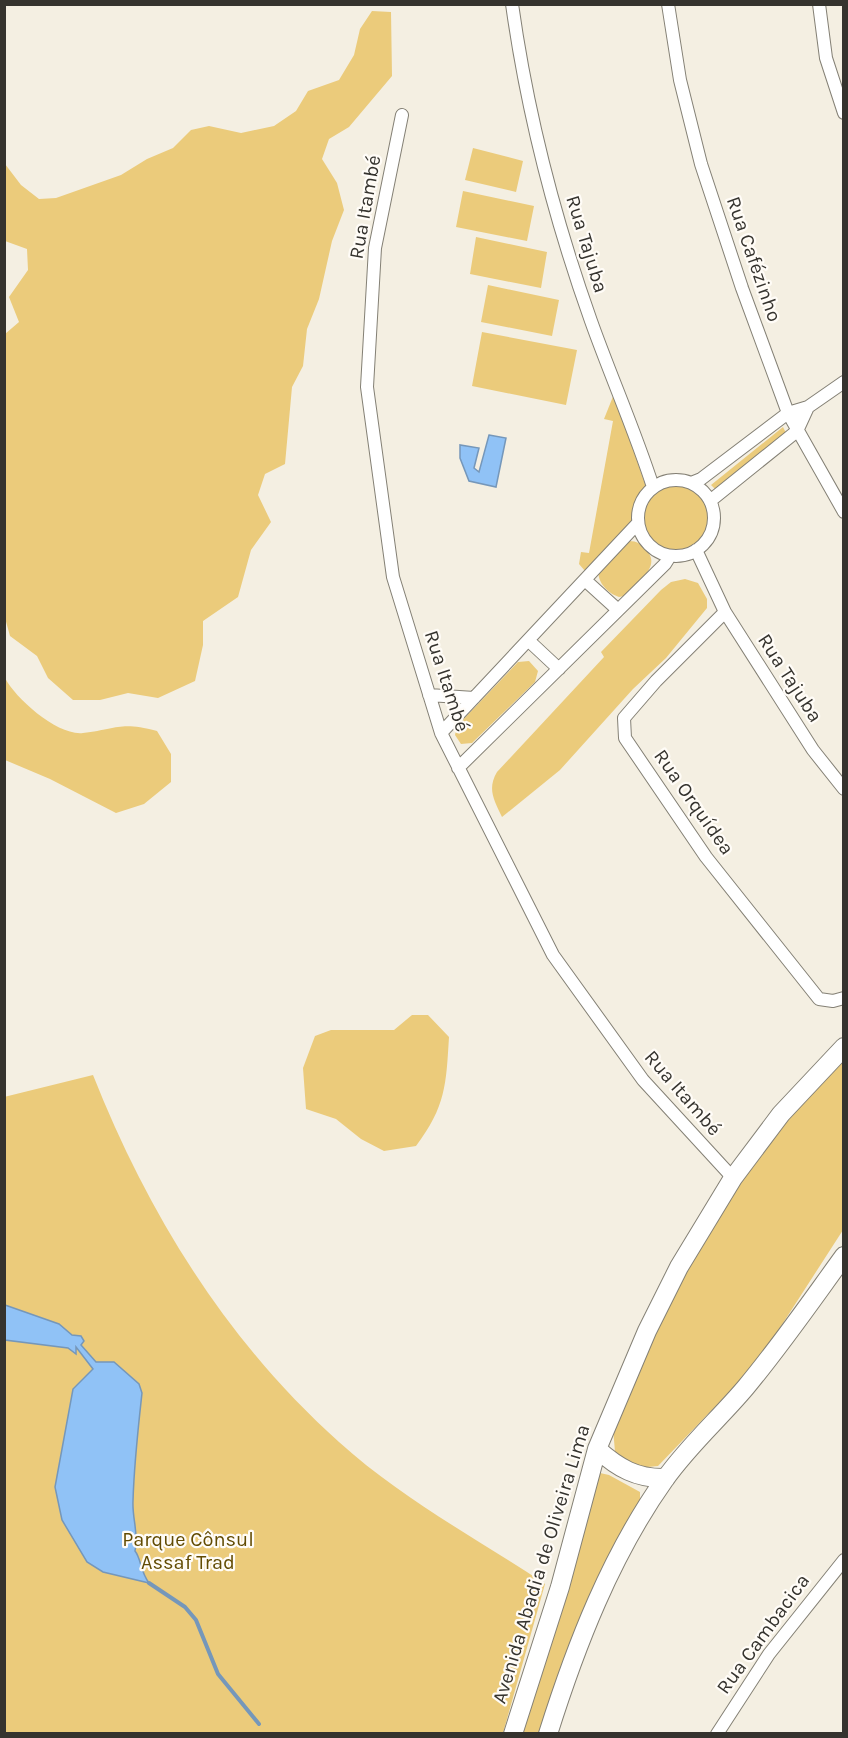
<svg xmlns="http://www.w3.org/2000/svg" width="848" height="1738" font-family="Karla,sans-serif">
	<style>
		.green { fill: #ebcb7b }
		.water { fill: #90c2f6; stroke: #7597ba; stroke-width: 1.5 }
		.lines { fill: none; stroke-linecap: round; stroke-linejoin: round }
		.stream { stroke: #7597ba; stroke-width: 4 }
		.street-casing { stroke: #848075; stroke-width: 14 }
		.secondary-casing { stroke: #848075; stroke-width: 20 }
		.street { stroke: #fff; stroke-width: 12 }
		.secondary { stroke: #fff; stroke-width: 18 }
		.labels { text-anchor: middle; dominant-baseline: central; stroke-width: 4.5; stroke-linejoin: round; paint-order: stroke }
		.street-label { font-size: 20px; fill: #35332e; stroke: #fffcf7 }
		.park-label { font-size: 20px; fill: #624b02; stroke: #fffcf7 }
	</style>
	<rect width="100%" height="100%" fill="#f4efe2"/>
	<path class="green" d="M 372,11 L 391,12 L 392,76 L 349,127 L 329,139 L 322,159 L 337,183 L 344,210 L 332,241 L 319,299 L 307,329 L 303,366 L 292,387 L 285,464 L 265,474 L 258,495 L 271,522 L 251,550 L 238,597 L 203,621 L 203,645 L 195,681 L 158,698 L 128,693 L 100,700 L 73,700 L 48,678 L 37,656 L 10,636 L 5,618 L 5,334 L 19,322 L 9,297 L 28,270 L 27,249 L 5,241 L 5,164 L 21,185 L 39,199 L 56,198 L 121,175 L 147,159 L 173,148 L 191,130 L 209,126 L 241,133 L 274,126 L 296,111 L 308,91 L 339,80 L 354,55 L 360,29 Z
		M 473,148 L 523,161 L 516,192 L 465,180 Z
		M 463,191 L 534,206 L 527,241 L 456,227 Z
		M 476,237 L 547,252 L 541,288 L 470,274 Z
		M 488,285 L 559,300 L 552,336 L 481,322 Z
		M 482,332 L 577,350 L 566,405 L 472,386 Z
		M 614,394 L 646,487 L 637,498 L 632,523 L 585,571 L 579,564 L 581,552 L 589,553 L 613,421 L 604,419 Z
		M 783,427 L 786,433 L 715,489 L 711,485 Z
		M643 518a33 33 0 1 1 66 0a33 33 0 1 1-66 0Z
		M 629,541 C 637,541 641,544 646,550 C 663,566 635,585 624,596 L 619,597 C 609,594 596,582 599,570 Z
		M 685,579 L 698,583 L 707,599 L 707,608 L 666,658 L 633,689 L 560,770 L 502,817 C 494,800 487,789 497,772 L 604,657 L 601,652 L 661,590 L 671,582 Z
		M 529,661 L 538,671 L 535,682 L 472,743 L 461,744 L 455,735 L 457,726 L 518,662 Z
		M 5,678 C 16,699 58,736 83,733 C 117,729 120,721 157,731 L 171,754 L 171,782 L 144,804 L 116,813 L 50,779 L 5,760 Z
		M 412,1015 L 428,1015 L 449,1037 C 446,1085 446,1106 416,1146 L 384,1151 L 361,1139 L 336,1119 L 306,1109 L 303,1068 L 315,1036 L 331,1030 L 394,1030 Z
		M 843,1056 L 843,1230 L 774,1337 L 735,1386 L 658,1466 L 638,1468 L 615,1452 L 613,1428 L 649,1332 L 736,1180 Z
		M 93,1075 C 148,1214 227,1342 339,1442 C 402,1499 476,1538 545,1584 L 503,1733 L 5,1733 L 4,1097 Z
		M 600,1473 L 609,1475 L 640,1492 L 640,1500 L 543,1733 L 515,1734 Z"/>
	<path class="water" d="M 489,435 L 506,438 L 496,487 L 469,481 L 460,458 L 460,445 L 479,448 L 474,468 L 479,472 Z
		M 5,1305 L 59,1324 L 72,1335 L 81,1336 L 84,1341 L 81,1345 L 96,1362 L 114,1362 L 139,1384 L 142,1393 C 138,1429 134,1464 133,1501 C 132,1518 139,1534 135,1551 C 141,1558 140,1571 149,1583 L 103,1572 L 87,1562 L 62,1520 L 55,1487 L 73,1389 L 93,1369 L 76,1347 L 76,1354 L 68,1348 L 5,1340 Z"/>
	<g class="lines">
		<path class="stream" d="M 149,1583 L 185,1607 L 196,1620 L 218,1674 L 259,1724"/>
		<g class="street-casing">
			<path id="street" d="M 512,4 C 527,111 555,220 591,321 C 611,377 635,431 653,487
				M 668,4 L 680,80 L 701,164 L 742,288 L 788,413 L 844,512
				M 819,4 L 826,58 L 844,113
				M 402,115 L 375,248 L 367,387 L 393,577 L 441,733 L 553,955 L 643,1080 L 733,1178
				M638 518a38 38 0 1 1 76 0a38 38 0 1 1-76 0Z
				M 691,483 L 701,479 L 788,413 L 808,407 L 844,382
				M 710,501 L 797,431 L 808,407
				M 696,550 L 725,612 L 813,750 L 844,789
				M 585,580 L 618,610
				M 725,612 L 656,681 L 624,718 L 625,738 L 706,857 L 819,999 L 833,1001 L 844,998
				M 529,641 L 559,669
				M 429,695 L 474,698
				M 441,733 L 638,523
				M 458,768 L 665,564 L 670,556
				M 717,1734 L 769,1654 L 844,1560"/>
		</g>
		<g class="secondary-casing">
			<path id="secondary" d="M 597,1449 C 618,1468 637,1479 666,1478
				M 513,1734 L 560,1587 L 597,1449 L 647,1331 L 679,1267 L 733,1178 L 781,1114 L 844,1047
				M 548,1734 C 576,1645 611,1555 665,1479 C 689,1445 720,1418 746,1387 C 781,1345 812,1300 844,1256"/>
		</g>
		<use href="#street" class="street"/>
		<use href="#secondary" class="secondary"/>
	</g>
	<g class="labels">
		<g class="street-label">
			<text transform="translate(365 207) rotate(-80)">Rua Itambé</text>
			<text transform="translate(587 244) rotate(73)">Rua Tajuba</text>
			<text transform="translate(754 259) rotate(71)">Rua Cafézinho</text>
			<text transform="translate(790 678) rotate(57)">Rua Tajuba</text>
			<text transform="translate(447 681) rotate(72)">Rua Itambé</text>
			<text transform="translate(694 802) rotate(55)">Rua Orquídea</text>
			<text transform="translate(683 1093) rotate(49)">Rua Itambé</text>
			<text transform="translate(541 1564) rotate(-73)">Avenida Abadia de Oliveira Lima</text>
			<text transform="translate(763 1634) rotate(-54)">Rua Cambacica</text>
		</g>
		<g class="park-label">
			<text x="188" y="1539">Parque Cônsul<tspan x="188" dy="23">Assaf Trad</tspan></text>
		</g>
	</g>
	<rect width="848" height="1738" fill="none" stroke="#35332e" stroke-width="12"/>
</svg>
